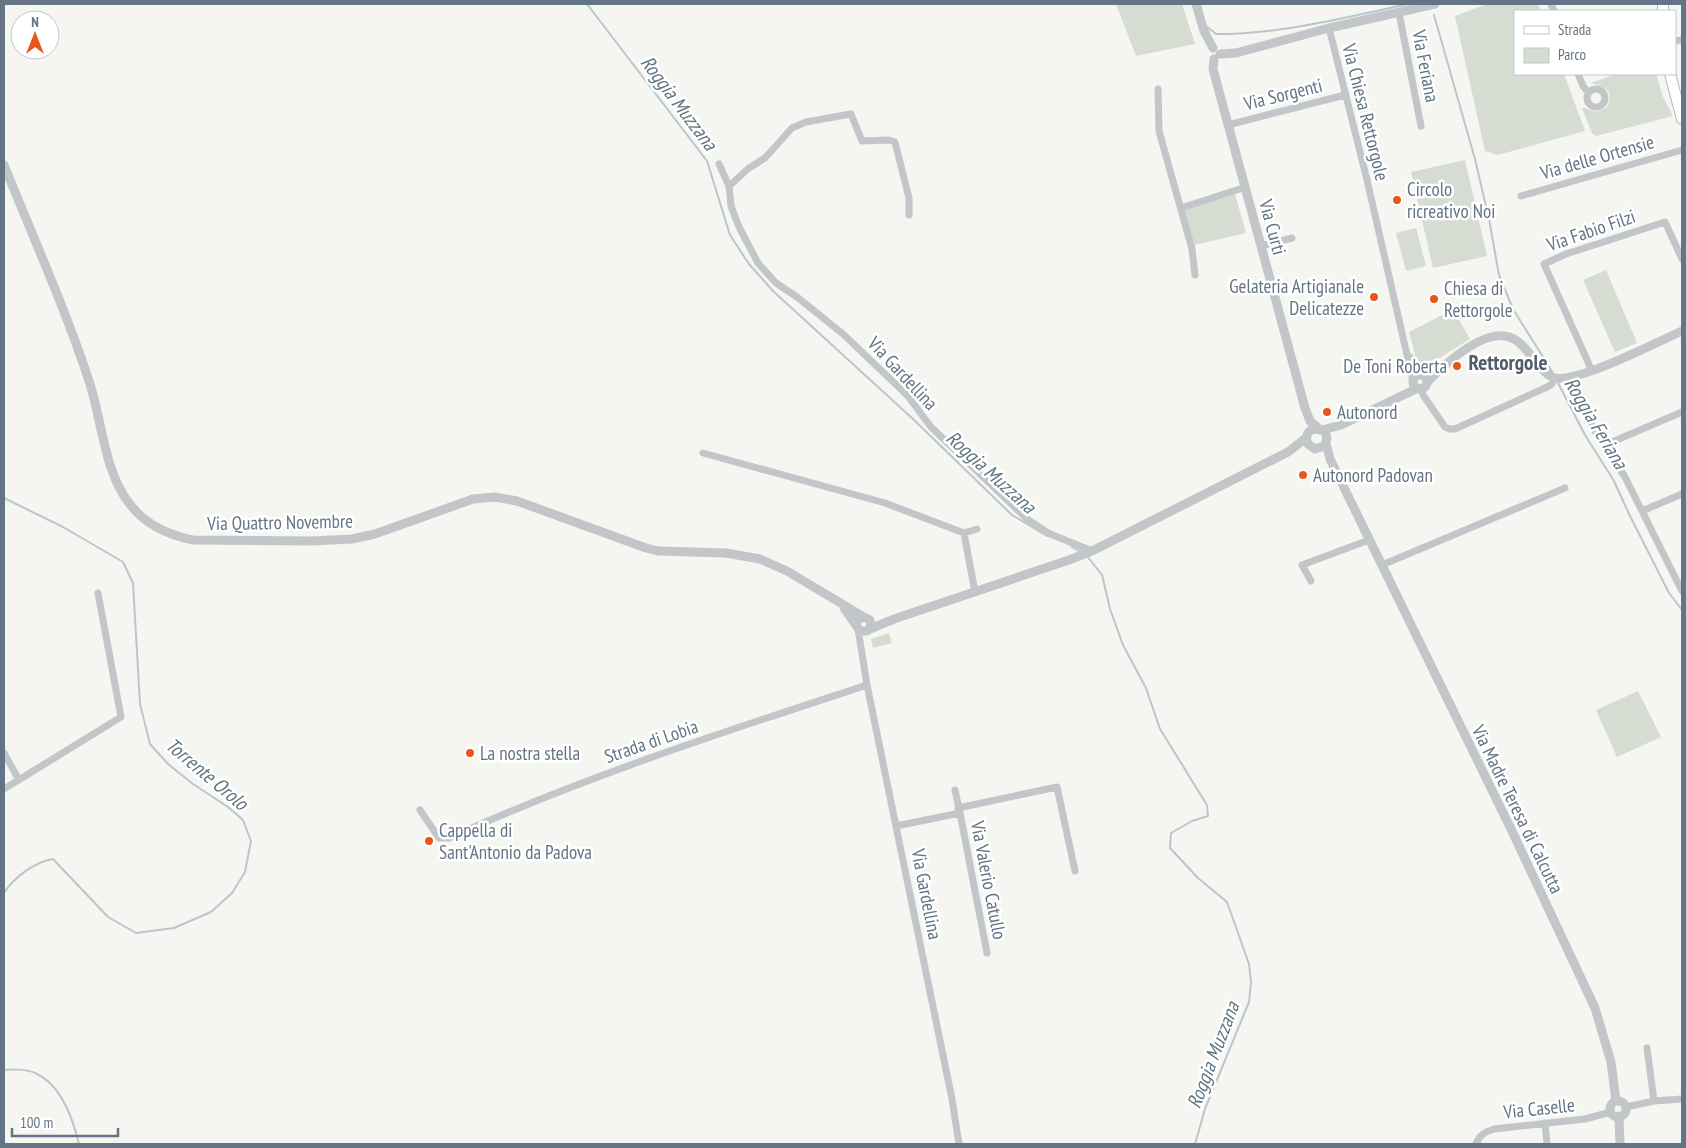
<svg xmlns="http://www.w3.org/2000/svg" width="1686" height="1148" font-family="'PT Sans Narrow',sans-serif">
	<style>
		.green { fill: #d6dcd2 }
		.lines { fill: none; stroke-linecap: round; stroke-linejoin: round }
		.stream { stroke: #bbc6cc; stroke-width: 2 }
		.secondary-casing { stroke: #b4b9be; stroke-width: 12 }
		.minor { stroke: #c2c6c9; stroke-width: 7 }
		.tertiary { stroke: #c2c6c9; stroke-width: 9 }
		.secondary { stroke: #fff; stroke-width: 10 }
		.poi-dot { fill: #ea551d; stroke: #fff; stroke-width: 2 }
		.labels { text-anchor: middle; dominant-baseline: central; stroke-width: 5; stroke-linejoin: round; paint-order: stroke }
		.street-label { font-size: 19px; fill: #637484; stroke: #fff }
		.poi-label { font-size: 19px; fill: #637484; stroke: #fff; text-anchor: start }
		.water-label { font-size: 20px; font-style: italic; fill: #5f7681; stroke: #fff }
		.quarter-label { font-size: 21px; font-weight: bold; fill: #515d68; stroke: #fff }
	</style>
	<rect width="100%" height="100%" fill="#f5f5f1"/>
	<path class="green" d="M 1116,4 L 1182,4 L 1195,44 L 1136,56 Z
		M 1487,4 L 1538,4 L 1541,11 L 1515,11 L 1515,74 L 1564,74 L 1585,131 L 1498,155 L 1485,151 L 1455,16 Z
		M 1616,74 L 1656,74 L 1663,97 L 1673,116 L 1596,136 L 1592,133 L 1582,108 L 1585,108 L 1597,112 L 1607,107 C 1615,90 1605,87 1591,83 Z
		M 1465,160 L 1487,256 L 1433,268 L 1411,172 Z
		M 1235,194 L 1246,233 L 1190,246 L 1182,209 Z
		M 1416,228 L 1426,266 L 1406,271 L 1396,233 Z
		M 1606,270 L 1637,343 L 1615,352 L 1583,280 Z
		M 1446,313 L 1447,317 L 1459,320 L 1470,339 L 1430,364 L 1421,364 L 1416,359 L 1409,332 Z
		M 889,633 L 892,643 L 873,648 L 871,639 Z
		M 1638,691 L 1661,737 L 1617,757 L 1596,710 Z"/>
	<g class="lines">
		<path class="stream" d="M 587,4 L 707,161 L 730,235 L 749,264 L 773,291 L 913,419 L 1012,515 L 1047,536
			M 1434,15 L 1475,159 L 1489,219 L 1499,275 L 1513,309 L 1553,373
			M 1207,27 L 1216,34 C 1281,34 1344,18 1408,4
			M 1557,381 L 1585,435 L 1614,481 L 1629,514 L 1669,593 L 1682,610
			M 4,498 L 63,527 L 123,562 L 133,583 L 140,704 L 150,744 L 168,764 L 193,784 L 228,807 L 243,820 L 251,841 L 245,872 L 232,893 L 211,912 L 174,928 L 136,933 L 108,917 L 53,859 C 35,862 14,877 4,893
			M 1072,547 L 1081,552
			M 1087,556 L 1102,575 L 1110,609 L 1123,645 L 1146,688 L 1160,729 L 1207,805 L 1208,816 L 1192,821 L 1171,833 L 1170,848 L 1198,878 L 1227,902 L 1249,964 L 1251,982 L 1249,1002 L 1205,1109 L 1195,1144
			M 4,1070 C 12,1069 27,1069 35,1073 C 61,1084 73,1119 79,1144"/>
		<g class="secondary-casing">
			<path id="secondary" d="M 1663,4 L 1663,11
				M 1670,74 L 1682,119"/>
		</g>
		<path class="minor" d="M 1551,4 L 1554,11
			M 1399,13 L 1421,126
			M 1329,28 L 1367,180 L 1413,381
			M 1675,41 L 1682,40
			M 1578,74 L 1583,86 L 1588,92
			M1587 98a9 9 0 1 1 18 0a9 9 0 1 1-18 0Z
			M 1158,89 L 1159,131 L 1192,249 L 1195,275
			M 1228,125 L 1345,95
			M 719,164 L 729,186 L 731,206 L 739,227 L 758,263 L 776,283 L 797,297 L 843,334 L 907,395 L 931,427 L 1027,519 L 1048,533 L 1092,551
			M 729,186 L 749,168 L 765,158 L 792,128 L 806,122 L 851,114 L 862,141 L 889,140 L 895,142 L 909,198 L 909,215
			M 1521,196 L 1682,150
			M 1181,208 L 1246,187
			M 1261,246 L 1292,238
			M 1410,357 L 1420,375
			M 1592,371 L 1544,264 L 1566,254 L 1665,222 L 1682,259
			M 1570,377 L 1595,431 L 1625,477 L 1682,591
			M 1421,389 L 1423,395 L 1445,427 L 1450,429 L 1455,429 L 1547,387 L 1552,384 L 1554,378
			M 1605,445 L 1682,412
			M 703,453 L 885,503 L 964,533
			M 1642,511 L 1682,494
			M 1382,565 L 1565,488
			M 1311,581 L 1302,565 L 1369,540
			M 975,592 L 964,533 L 977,529
			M 858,629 L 867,685 L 952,1099 L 959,1144
			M 4,753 L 19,780
			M 4,789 L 121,717 L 98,593
			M 958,808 L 1057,787 L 1075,871
			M 420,810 L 439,838 L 449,838 C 584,777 726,731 867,685
			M 960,813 L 987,953
			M 896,826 L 960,813 L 955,790
			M 1647,1048 L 1654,1101
			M 1626,1107 L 1654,1101 L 1682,1099
			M 1545,1123 L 1547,1144
			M 1476,1144 C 1479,1135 1485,1132 1494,1129 L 1585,1119 L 1611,1112"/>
		<path class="tertiary" d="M 1196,4 L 1204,31 L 1213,48
			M 1220,54 L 1236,53 L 1329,28 L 1435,4
			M 1214,59 L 1213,69 L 1305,408 L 1310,421 L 1318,428
			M 4,165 C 33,237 65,308 89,381 C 102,420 104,471 129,503 C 145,525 168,535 193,540 L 312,541 L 352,539 L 375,534 L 473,499 L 495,497 L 517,501 L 646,548 L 658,551 L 726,553 L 760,559 L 787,571 L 864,617
			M1413 382a7 7 0 1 1 14 0a7 7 0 1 1-14 0Z
			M 1427,382 C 1445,364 1487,324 1514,339 C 1520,342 1524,347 1528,352 C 1535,360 1544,375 1555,378 C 1578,383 1657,342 1682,331
			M 1322,430 L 1341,425 L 1418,388
			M 1326,443 L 1330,459 L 1511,829 L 1595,1008 L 1611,1062 L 1616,1101
			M 844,608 L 860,631 L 867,631 L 871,626 L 870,620 L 864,617 L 859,619 L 856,623
			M 870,629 L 894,619 L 1069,560 L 1092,551 L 1288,452 L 1306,438 L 1308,433 L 1312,429 L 1322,430 C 1328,434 1328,440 1324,446 L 1315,449 L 1308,444 L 1306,438
			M1610 1109a8 8 0 1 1 16 0a8 8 0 1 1-16 0Z
			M 1619,1116 L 1620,1144"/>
		<use href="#secondary" class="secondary"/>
	</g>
	<g class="poi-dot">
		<circle cx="1397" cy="200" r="5"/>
		<circle cx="1374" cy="297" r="5"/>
		<circle cx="1434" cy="299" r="5"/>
		<circle cx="1457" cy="366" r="5"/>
		<circle cx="1327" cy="412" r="5"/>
		<circle cx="1303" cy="475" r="5"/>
		<circle cx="470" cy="753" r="5"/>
		<circle cx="429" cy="841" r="5"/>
	</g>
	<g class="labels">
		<g class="street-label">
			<text transform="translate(1426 66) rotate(79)">Via Feriana</text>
			<text transform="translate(1283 94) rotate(-14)">Via Sorgenti</text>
			<text transform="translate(1366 112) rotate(76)">Via Chiesa Rettorgole</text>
			<text transform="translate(1597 157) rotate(-16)">Via delle Ortensie</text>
			<text transform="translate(1273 227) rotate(75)">Via Curti</text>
			<text transform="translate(1591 230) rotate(-19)">Via Fabio Filzi</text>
			<text transform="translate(903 373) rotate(47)">Via Gardellina</text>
			<text transform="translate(280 522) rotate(-1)">Via Quattro Novembre</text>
			<text transform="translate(651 741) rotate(-19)">Strada di Lobia</text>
			<text transform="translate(1518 809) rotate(64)">Via Madre Teresa di Calcutta</text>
			<text transform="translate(989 880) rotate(79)">Via Valerio Catullo</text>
			<text transform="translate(927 894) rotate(79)">Via Gardellina</text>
			<text transform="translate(1539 1108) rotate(-6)">Via Caselle</text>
		</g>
		<g class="poi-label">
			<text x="1407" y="189">Circolo<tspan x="1407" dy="22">ricreativo Noi</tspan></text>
			<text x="1364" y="286" text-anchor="end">Gelateria Artigianale<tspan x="1364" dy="22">Delicatezze</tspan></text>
			<text x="1444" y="288">Chiesa di<tspan x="1444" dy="22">Rettorgole</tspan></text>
			<text x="1447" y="366" text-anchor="end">De Toni Roberta</text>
			<text x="1337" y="412">Autonord</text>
			<text x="1313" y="475">Autonord Padovan</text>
			<text x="480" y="753">La nostra stella</text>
			<text x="439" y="830">Cappella di<tspan x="439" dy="22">Sant'Antonio da Padova</tspan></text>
		</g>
		<g class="water-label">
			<text transform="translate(679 103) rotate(53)">Roggia Muzzana</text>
			<text transform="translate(1596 423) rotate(59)">Roggia Feriana</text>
			<text transform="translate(991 472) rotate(42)">Roggia Muzzana</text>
			<text transform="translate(207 774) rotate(40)">Torrente Orolo</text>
			<text transform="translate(1213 1055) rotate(-69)">Roggia Muzzana</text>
		</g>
		<g class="quarter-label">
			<text x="1508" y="362">Rettorgole</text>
		</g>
	</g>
	<rect width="1686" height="1148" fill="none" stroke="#637484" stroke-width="10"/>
	<rect x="1514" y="10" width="162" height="65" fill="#ffffff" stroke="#c1c7ce"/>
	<rect x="1524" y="26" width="25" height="8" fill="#ffffff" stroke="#c1c7ce"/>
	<text x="1558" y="35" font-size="15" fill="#637484">Strada</text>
	<rect x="1524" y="48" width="25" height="15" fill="#d6dcd2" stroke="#c1c7ce"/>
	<text x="1558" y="60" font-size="15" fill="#637484">Parco</text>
	<g transform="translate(35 35)"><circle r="24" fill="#ffffff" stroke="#c1c7ce"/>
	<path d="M0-4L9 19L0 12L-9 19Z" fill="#ea551d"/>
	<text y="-8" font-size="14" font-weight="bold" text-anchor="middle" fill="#637484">N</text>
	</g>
	<path d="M12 1128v8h106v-8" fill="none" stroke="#637484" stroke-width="2.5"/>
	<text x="20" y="1128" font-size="15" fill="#637484" stroke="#ffffff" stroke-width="4" paint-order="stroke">100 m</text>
</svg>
